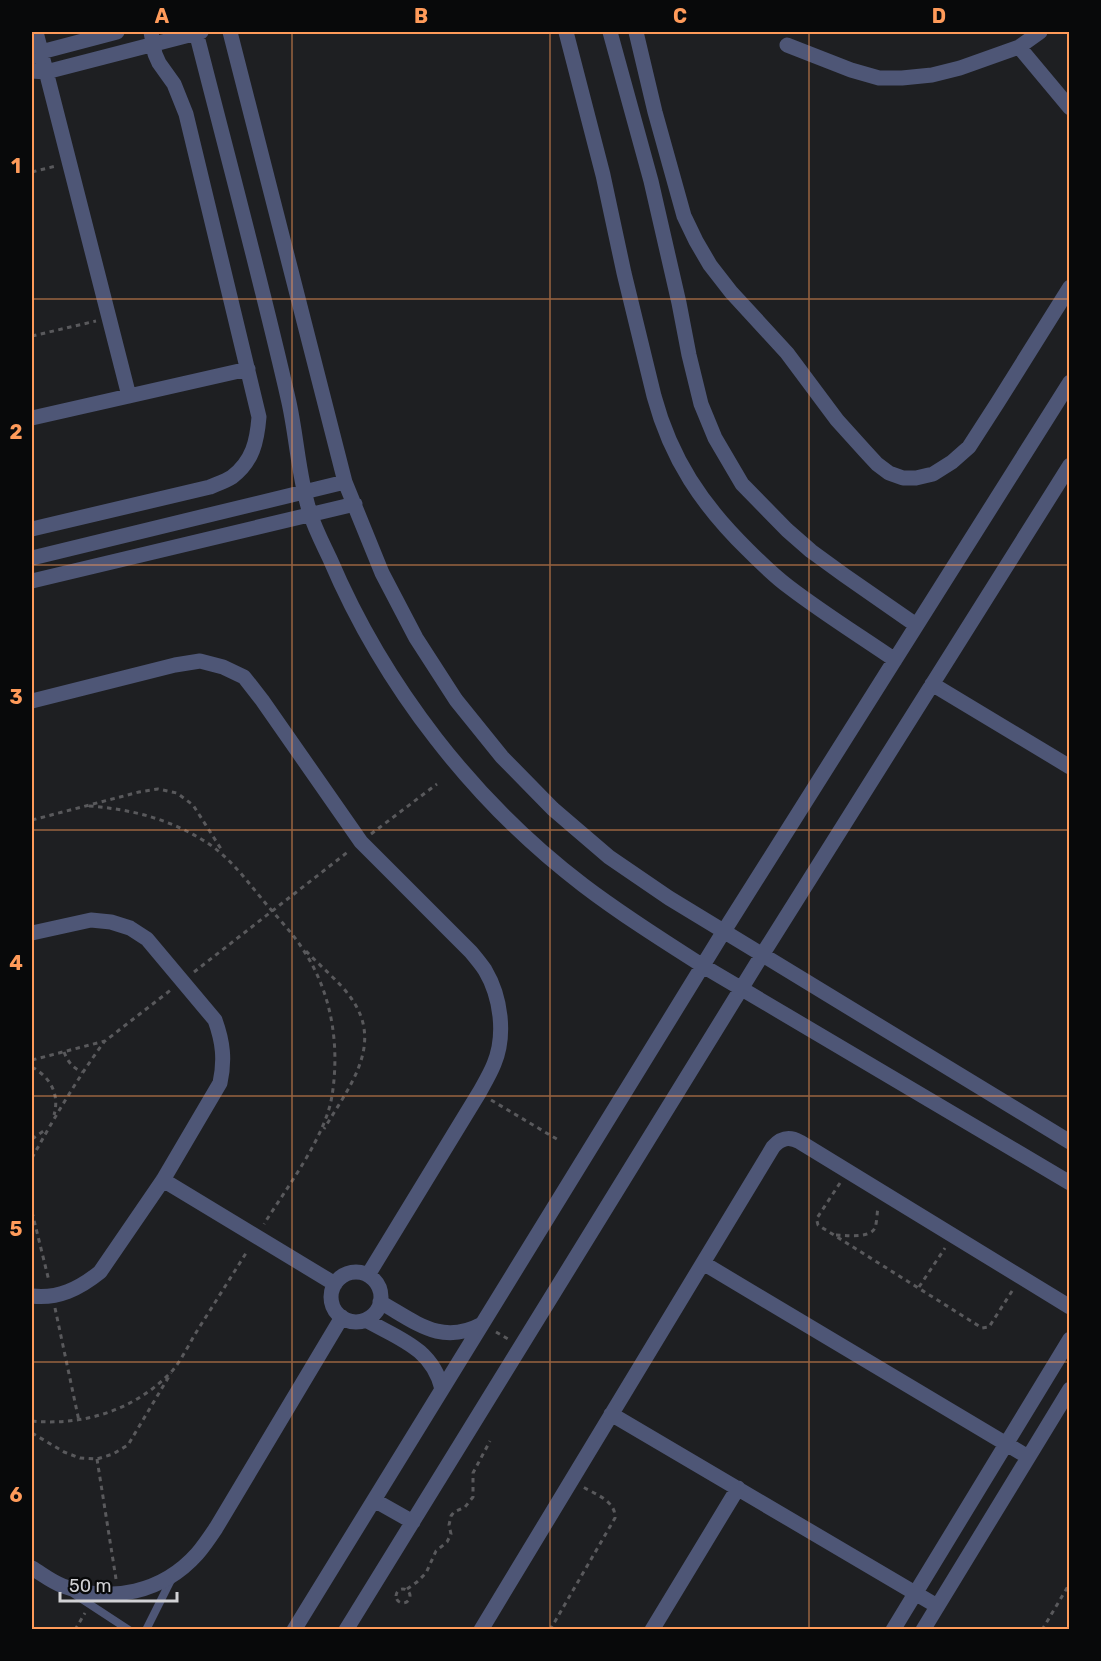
<svg xmlns="http://www.w3.org/2000/svg" width="1101" height="1661" font-family="Rubik,sans-serif">
	<style>
		.lines { fill: none; stroke-linecap: round; stroke-linejoin: round }
		.path { stroke: #59595c; stroke-width: 3; stroke-dasharray: 4.5 4.5; stroke-linecap: butt }
		.lane { stroke: #4e5676; stroke-width: 8 }
		.street { stroke: #4e5676; stroke-width: 15 }
		.grid { fill: none; stroke: #ff9b5a; stroke-width: 1.5; stroke-opacity: 0.55 }
		.neatline { fill: none; stroke: #ff9b5a; stroke-width: 2 }
		.grid-label { font-size: 20px; text-anchor: middle; font-weight: bold; fill: #ff9b5a }
	</style>
	<rect width="100%" height="100%" fill="#1e1f22"/>
	<g class="lines">
		<path class="path" d="M 32,172 L 56,166
			M 32,336 L 96,321
			M 89,806 C 129,809 166,818 201,839 C 227,854 243,876 262,899 C 275,915 291,931 302,948 C 332,992 340,1045 332,1096 C 325,1138 287,1187 264,1224
			M 32,820 L 139,792 L 158,789 L 177,793 L 193,805 L 223,852
			M 371,834 L 437,784
			M 306,951 C 320,966 340,982 351,998 C 385,1045 348,1088 324,1129
			M 194,972 L 349,851
			M 64,1052 C 68,1062 72,1067 82,1072
			M 32,1060 L 105,1041 L 172,989
			M 32,1067 C 50,1077 60,1094 54,1115
			M 491,1100 L 560,1141
			M 32,1139 L 45,1130
			M 32,1158 C 54,1118 77,1079 104,1042
			M 840,1183 L 817,1218 L 817,1221 L 818,1225 L 982,1328 L 989,1327 L 1014,1288
			M 32,1212 L 49,1281
			M 836,1235 C 846,1235 869,1239 875,1228 C 877,1222 877,1213 878,1207
			M 919,1287 L 945,1248
			M 55,1308 L 79,1421
			M 496,1332 L 508,1339
			M 32,1421 C 84,1426 136,1410 173,1370 C 182,1359 189,1344 197,1331 C 214,1304 231,1277 248,1250
			M 32,1433 L 64,1452 L 80,1458 L 97,1459 L 113,1454 L 128,1445 L 171,1373
			M 97,1459 L 116,1579
			M396 1596a7 7 0 1 1 14 0a7 7 0 1 1-14 0Z
			M 407,1589 L 417,1582 L 426,1573 L 436,1551 L 447,1542 L 451,1534 L 449,1525 L 451,1516 L 454,1512 L 465,1507 L 473,1497 L 473,1473 L 490,1441
			M 75,1630 L 85,1613
			M 550,1630 L 615,1518 C 616,1501 595,1494 583,1487
			M 1042,1630 L 1070,1583"/>
		<path class="lane" d="M 74,1594 L 129,1630
			M 146,1630 L 173,1576"/>
		<path class="street" d="M 36,32 L 129,396
			M 196,32 C 227,154 260,276 288,398 C 297,436 298,476 310,513 C 315,529 323,544 330,559 C 384,686 474,802 583,885 C 621,914 662,940 703,966 L 1070,1183
			M 230,32 L 345,482 L 382,573 L 416,638 L 456,700 L 502,757 L 553,809 L 609,857 L 669,898 L 1070,1142
			M 566,32 L 603,175 L 624,273 L 654,396 C 671,459 702,505 748,550 C 761,563 774,576 789,587 C 823,613 860,636 895,660
			M 610,32 L 651,181 L 679,303 L 689,355 L 701,404 L 715,438 L 742,484 L 787,530 L 811,551 L 844,575 L 916,625
			M 636,32 L 655,112 L 684,216 L 696,241 L 710,265 L 731,292 L 787,353 L 837,420 L 865,451 L 877,464 L 889,473 L 903,478 L 916,478 L 933,474 L 952,462 L 969,447 L 998,402 L 1070,287
			M 787,45 L 851,70 L 879,78 L 902,78 L 932,75 L 960,68 L 1019,47 L 1040,32
			M 1019,47 L 1070,108
			M 32,57 L 41,52 L 117,32
			M 32,71 L 46,72 L 201,32
			M 32,418 L 248,369
			M 32,529 L 210,487 C 217,484 226,481 232,477 C 253,461 257,441 259,417 L 186,114 L 174,84 L 159,63 L 155,54 L 151,32
			M 32,558 L 345,482
			M 32,581 L 355,504
			M 932,684 L 1070,767
			M 32,701 L 175,665 L 200,661 L 223,667 L 244,677 L 262,700 L 361,842 L 471,952 C 476,958 481,964 485,970 C 501,997 506,1035 494,1064 C 490,1074 484,1084 479,1093 L 368,1275
			M 32,933 L 91,920 L 111,922 L 130,928 L 147,939 L 215,1020 C 223,1042 225,1060 220,1083 L 163,1180 L 100,1272 C 79,1289 58,1299 32,1296
			M 163,1180 L 335,1284
			M 703,1263 L 1028,1457
			M331 1297a25 25 0 1 1 50 0a25 25 0 1 1-50 0Z
			M 380,1302 C 416,1322 441,1346 482,1324
			M 366,1320 C 399,1339 432,1348 442,1389
			M 611,1414 L 937,1606
			M 374,1500 L 413,1522
			M 32,1568 C 42,1574 52,1582 63,1586 C 111,1604 163,1592 197,1554 C 204,1546 210,1537 216,1528 L 342,1317
			M 294,1630 L 724,931 L 1070,382
			M 346,1630 L 762,955 L 1070,465
			M 481,1630 L 773,1147 C 781,1138 789,1136 800,1142 L 1070,1307
			M 652,1630 L 738,1488
			M 893,1630 L 1070,1339
			M 923,1630 L 1070,1389"/>
	</g>
	<path class="grid" d="M 292,32 L 292,1630M 550,32 L 550,1630M 809,32 L 809,1630M 32,299 L 1070,299M 32,565 L 1070,565M 32,830 L 1070,830M 32,1096 L 1070,1096M 32,1362 L 1070,1362"/>
	<rect width="1101" height="1661" fill="none" stroke="#08090a" stroke-width="66"/>
	<path d="M60 1592v9h117v-9" fill="none" stroke="#d1d1d4" stroke-width="3"/>
	<text x="69" y="1592" font-size="18" fill="#d1d1d4" stroke="#08090a" stroke-width="4.5" paint-order="stroke">50 m</text>
	<rect x="33" y="33" width="1035" height="1595" class="neatline"/>
	<g class="grid-label">
		<text x="162" y="23">A</text>
		<text x="421" y="23">B</text>
		<text x="680" y="23">C</text>
		<text x="939" y="23">D</text>
		<text x="16" y="173">1</text>
		<text x="16" y="439">2</text>
		<text x="16" y="704">3</text>
		<text x="16" y="970">4</text>
		<text x="16" y="1236">5</text>
		<text x="16" y="1502">6</text>
	</g>
</svg>
